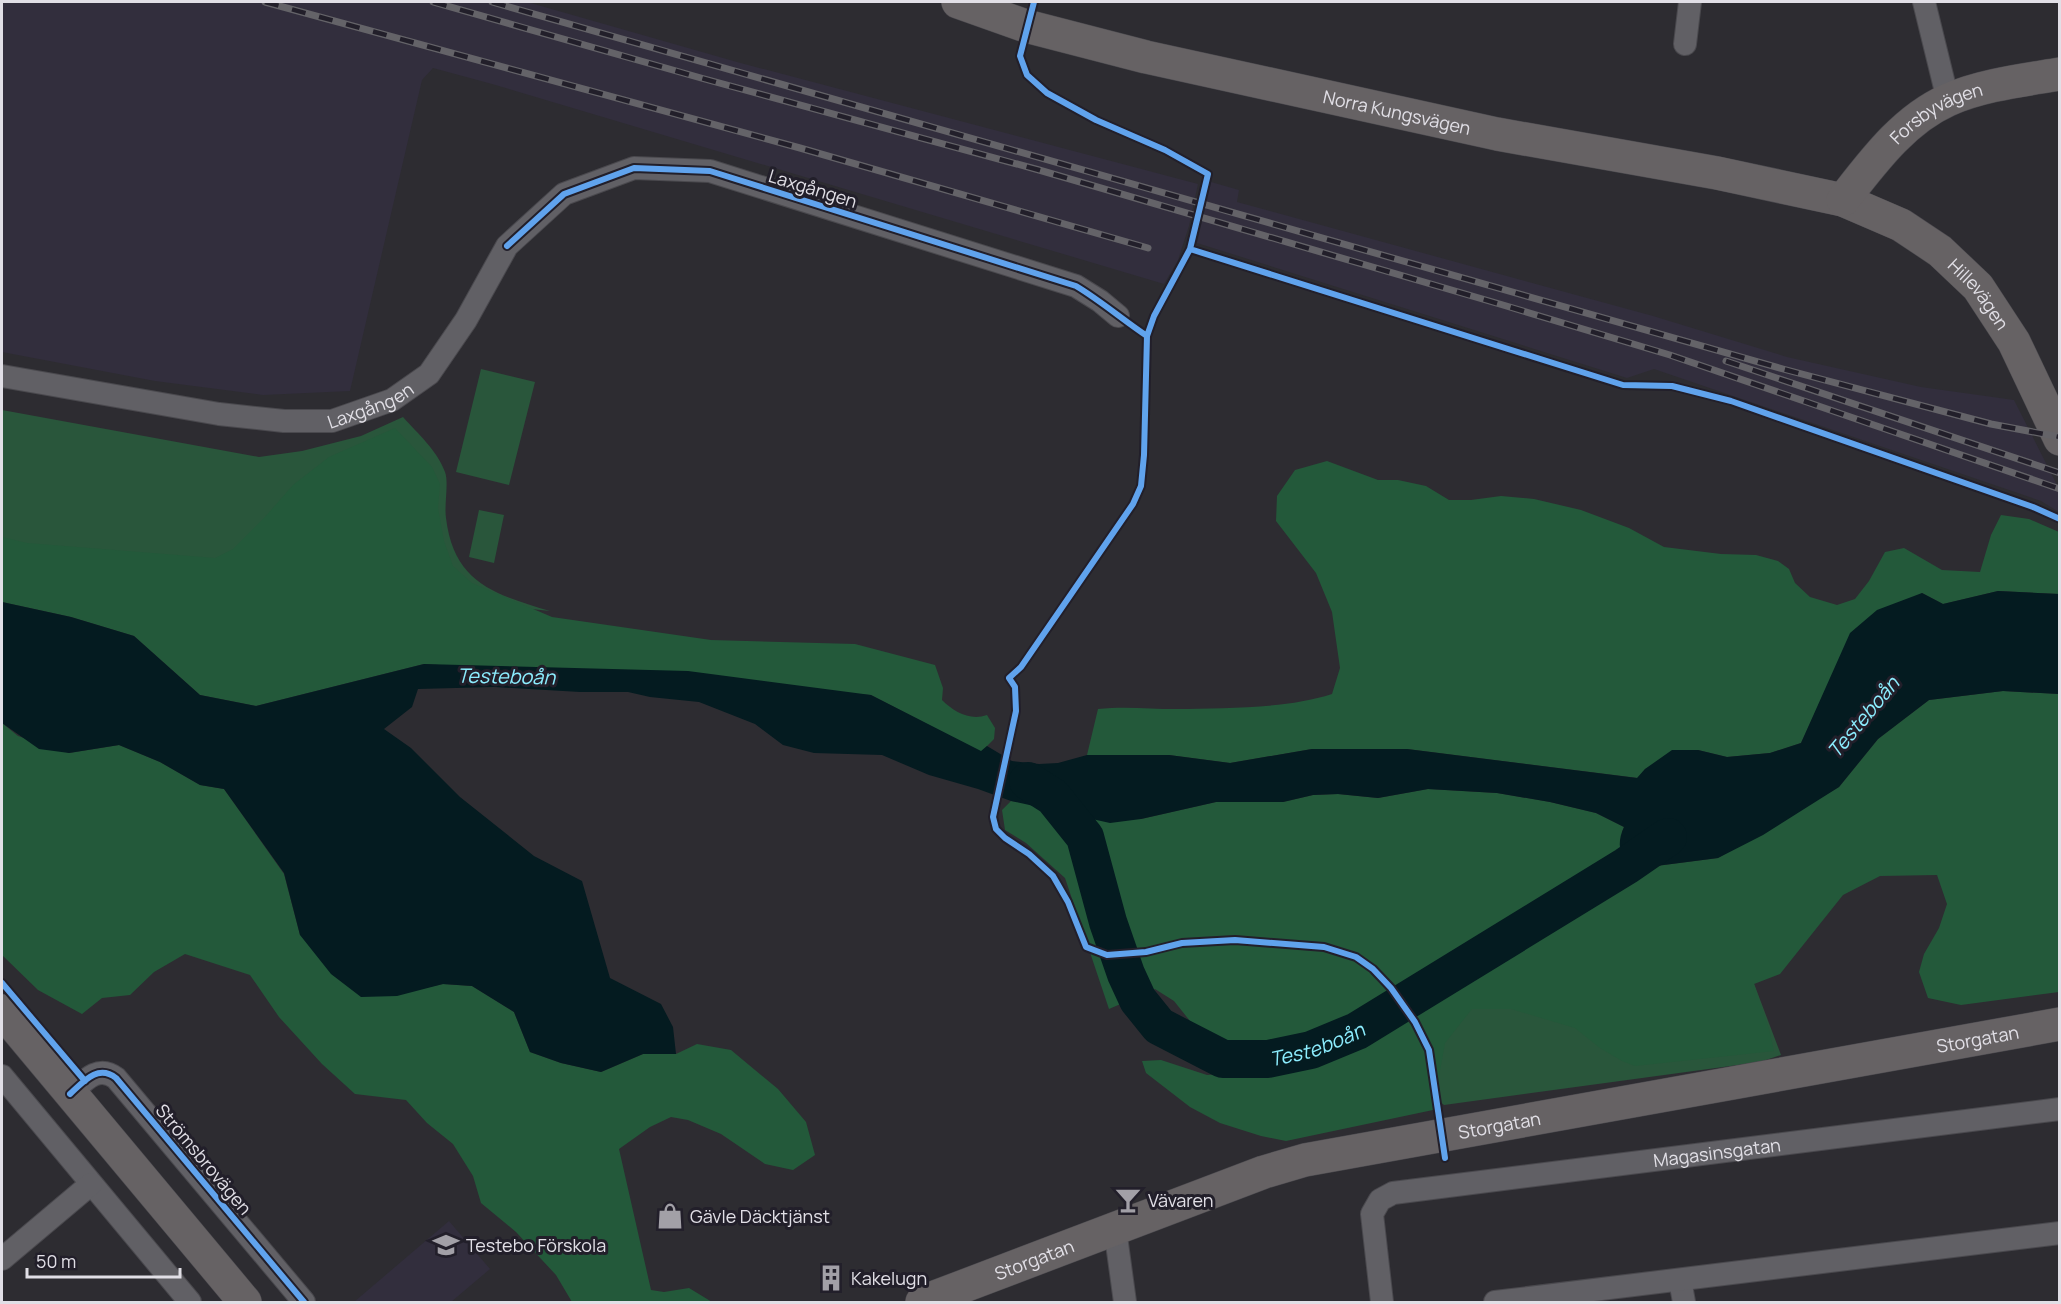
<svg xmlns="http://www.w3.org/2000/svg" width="2061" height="1304" font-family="Manrope,sans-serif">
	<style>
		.built { fill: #322e3d }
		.green { fill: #29563b }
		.forest { fill: #23593a }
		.water { fill: #041b20 }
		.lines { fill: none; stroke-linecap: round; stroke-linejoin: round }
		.river { stroke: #041b20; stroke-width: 38 }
		.street-casing { stroke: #4a494e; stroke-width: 24 }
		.secondary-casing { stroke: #4a494e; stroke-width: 34 }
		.street { stroke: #616065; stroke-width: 22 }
		.secondary { stroke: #666264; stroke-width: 33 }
		.rail-casing { stroke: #646368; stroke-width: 7 }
		.rail { stroke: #221f2a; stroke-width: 4.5; stroke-dasharray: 14; stroke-linecap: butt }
		.cycleway-casing { stroke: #221f2a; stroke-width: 10 }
		.cycleway { stroke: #60a3ed; stroke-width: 6 }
		.labels { text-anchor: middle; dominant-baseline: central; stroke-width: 6; stroke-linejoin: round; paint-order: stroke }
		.street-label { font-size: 18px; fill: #e1dfe6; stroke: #221f2a }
		.poi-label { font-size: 18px; fill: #e1dfe6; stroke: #221f2a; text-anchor: start }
		.water-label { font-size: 20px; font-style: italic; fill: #8cedfe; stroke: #221f2a }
	</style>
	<rect width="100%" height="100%" fill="#2d2c31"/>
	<path class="built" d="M 2,2 L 527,2 L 737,62 L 1198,184 L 1189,226 L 1178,260 L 1164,284 L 492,84 L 433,68 L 422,80 L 350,391 L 263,395 L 155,381 L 2,352 Z
		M 1211,182 L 1239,190 L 1237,202 L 1653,316 L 1787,357 L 1921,387 L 2014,400 L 2059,489 L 2059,512 L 2041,501 L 1654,369 L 1627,378 L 1197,243 Z
		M 449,1221 L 490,1269 L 451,1302 L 354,1302 Z"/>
	<path class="green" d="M 481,369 L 535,382 L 509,485 L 456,472 Z
		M 2,410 L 259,457 L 302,451 L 361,436 L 403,417 C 418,434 437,450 445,472 C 449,482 444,505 446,518 C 454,583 494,594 550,611 L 2,552 Z
		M 479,510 L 504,515 L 494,563 L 469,557 Z
		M 1750,973 L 1781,1055 L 1760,1062 L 1444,1105 L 1437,1099 L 1435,1054 L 1466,1008 Z"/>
	<path class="forest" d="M 395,428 L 432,467 L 440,484 L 438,508 L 444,541 L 453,566 L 472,583 L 552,617 L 711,640 L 855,644 L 935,665 L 943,688 L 942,700 C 954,712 970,721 987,715 L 995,728 L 994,739 L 981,752 L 871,695 L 424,664 L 256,706 L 200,695 L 134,636 L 71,617 L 2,602 L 2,537 L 27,543 L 215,558 L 233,549 L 265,517 L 293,485 L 329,457 Z
		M 1327,461 L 1378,480 L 1398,480 L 1426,486 L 1449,500 L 1471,500 L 1501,496 L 1534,499 L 1581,510 L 1629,528 L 1664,547 L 1721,554 L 1756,555 L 1778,561 L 1789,569 L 1795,583 L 1810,597 L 1837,605 L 1855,599 L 1869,581 L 1885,552 L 1904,548 L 1942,570 L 1980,572 L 1991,535 L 2001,515 L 2029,519 L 2059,532 L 2059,594 L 1998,591 L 1943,604 L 1922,593 L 1826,689 L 1801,743 L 1770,753 L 1727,757 L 1698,750 L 1645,769 L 1638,778 L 1407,749 L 1312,749 L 1230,763 L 1169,755 L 1087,755 L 1098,709 C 1125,706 1150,709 1176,709 C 1225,708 1286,709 1332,694 L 1340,668 L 1332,612 L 1316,573 L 1276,521 L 1277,496 L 1295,470 Z
		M 2003,691 L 2059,694 L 2059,992 L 1961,1005 L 1928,998 L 1919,972 L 1924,954 L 1939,928 L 1947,904 L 1937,875 L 1880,876 L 1843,895 L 1780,974 L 1754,984 L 1769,1029 L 1774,1051 L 1635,1066 L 1622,1061 L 1600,1048 L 1575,1028 L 1511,1009 L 1472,1009 L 1445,1043 L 1433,1110 L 1286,1141 L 1261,1136 L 1220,1123 L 1190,1107 L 1146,1073 L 1142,1061 L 1161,1060 L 1207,1075 L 1221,1074 L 1227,1052 L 1222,1044 L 1190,1021 L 1174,1001 L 1155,989 L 1109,1009 L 1065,878 L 1026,843 L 1005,830 L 1002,810 L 1011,801 L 1141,819 L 1216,802 L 1283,802 L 1313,795 L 1338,794 L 1378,798 L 1428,789 L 1497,793 L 1550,802 L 1596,813 L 1624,827 L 1622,832 L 1636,876 L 1656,866 L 1718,858 L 1839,787 L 1878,739 L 1929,700 Z
		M 2,723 L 18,736 L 69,753 L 119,745 L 160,762 L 200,785 L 224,789 L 284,874 L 300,935 L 420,989 L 443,984 L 472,986 L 514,1012 L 530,1052 L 561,1063 L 601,1072 L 643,1054 L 676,1054 L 697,1044 L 731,1050 L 778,1089 L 806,1122 L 815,1155 L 793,1170 L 765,1164 L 721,1134 L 688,1120 L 671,1117 L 650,1127 L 619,1149 L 651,1290 L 664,1292 L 689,1288 L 712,1302 L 572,1302 L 556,1275 L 516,1232 L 481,1203 L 473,1176 L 453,1144 L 427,1123 L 406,1100 L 355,1094 L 322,1064 L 279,1017 L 250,975 L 185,954 L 154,972 L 130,995 L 102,998 L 82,1014 L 38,990 L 2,955 Z"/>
	<path class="water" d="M 1998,591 L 2059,594 L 2059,694 L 2003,691 L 1929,700 L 1878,739 L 1839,787 L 1763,835 L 1718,858 L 1656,866 L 1636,876 C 1621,861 1615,846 1624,827 L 1596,813 L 1550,802 L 1497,793 L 1428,789 L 1378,798 L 1338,794 L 1313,795 L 1283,802 L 1216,802 L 1141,819 L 1110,823 L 1011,801 L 978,789 L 929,775 L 882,755 L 814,753 L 783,745 L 755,724 L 699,702 L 650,697 L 628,692 L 580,692 L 494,687 L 418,689 L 412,707 L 384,729 L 411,748 L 460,797 L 534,856 L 582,881 L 610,978 L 661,1004 L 673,1027 L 676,1054 L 643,1054 L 601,1072 L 561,1063 L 530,1052 L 514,1012 L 472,986 L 443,984 L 397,996 L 361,997 L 331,974 L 300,935 L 284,873 L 224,789 L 200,785 L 160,762 L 119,745 L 69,753 L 39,749 L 2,723 L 2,602 L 71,617 L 134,636 L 200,695 L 256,706 L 424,664 L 688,671 L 871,695 L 981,751 L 987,746 L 1012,761 L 1039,764 L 1058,763 L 1087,755 L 1169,755 L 1230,763 L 1312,749 L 1407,749 L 1637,778 L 1645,769 L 1672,750 L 1698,750 L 1727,757 L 1770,753 L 1801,743 L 1850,633 L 1877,610 L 1922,593 L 1943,604 Z"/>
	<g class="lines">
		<path class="river" id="s1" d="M 1028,781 L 1053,797 L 1085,837 L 1108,922 L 1126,974 L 1138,1000 L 1159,1026 L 1223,1059 L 1268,1059 L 1311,1050 L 1357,1031 L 1626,866 L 1668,837"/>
		<g class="street-casing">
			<g id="street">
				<path d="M 1924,2 L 1948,100"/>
				<path d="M 1685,44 L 1690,2"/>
				<path id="s2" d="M 2,376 L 219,414 L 284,421 L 332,421 L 392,400 L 429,374 L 466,320 L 507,246 L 564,194 L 634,168 L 710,171 L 1076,286 L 1100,301 L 1118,316"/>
				<path d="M 2,1076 L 190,1302"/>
				<path d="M 70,1094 C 84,1081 98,1064 116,1078 L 304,1302"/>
				<path d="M 1115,1229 L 1125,1302"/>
				<path d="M 2,1259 L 91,1184"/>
				<path d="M 1680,1280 L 1684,1302"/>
				<path id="s3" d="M 1382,1302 L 1372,1214 L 1380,1200 L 1393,1193 L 2060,1109"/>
				<path d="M 1495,1302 L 2060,1233"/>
			</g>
		</g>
		<g class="secondary-casing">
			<g id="secondary">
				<path id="s4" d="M 958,2 L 1026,26 L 1146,57 L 1497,134 L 1717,173 L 1843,200 L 1901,225 L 1940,251 L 1978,287 L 2014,342 L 2060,439"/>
				<path id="s5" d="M 1843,200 C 1872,163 1903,120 1948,100 C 1981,85 2024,80 2060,74"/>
				<path d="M 2,1011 L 245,1302"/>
				<path id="s6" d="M 922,1302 L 1264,1172 L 1305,1160 L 2060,1024"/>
			</g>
		</g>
		<use href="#street" class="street"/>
		<use href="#secondary" class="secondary"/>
		<g class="rail-casing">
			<path id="rail" d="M 265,2 L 800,148 L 1148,248
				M 433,2 L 701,78 L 1039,170 L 1503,305 L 1670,355 L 2060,489
				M 492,2 L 1783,369 L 1991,424 L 2060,437
				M 1726,361 L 2060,473"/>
		</g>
		<use href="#rail" class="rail"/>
		<g class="cycleway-casing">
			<path id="cycleway" d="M 1034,2 L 1020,56 L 1027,75 L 1047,93 L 1096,120 L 1165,150 L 1208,174 L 1190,249 L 1154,316 L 1147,336 L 1144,455 L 1141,486 L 1133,504 L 1021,667 L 1009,678 L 1015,687 L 1016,711 L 993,817 L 996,829 L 1005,838 L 1029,854 L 1053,876 L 1068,902 L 1086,947 L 1107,955 L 1146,952 L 1182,943 L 1235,940 L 1324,947 L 1356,957 L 1373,969 L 1391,988 L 1415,1022 L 1429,1050 L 1445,1158
				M 507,246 L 564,194 L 634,168 L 710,171 L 1076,286 C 1101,301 1123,320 1147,336
				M 1190,249 L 1623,385 L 1672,386 L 1731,401 L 2033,507 L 2060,519
				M 2,983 L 85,1081
				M 70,1094 C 84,1081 98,1064 116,1078 L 304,1302"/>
		</g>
		<use href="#cycleway" class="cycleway"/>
	</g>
	<defs>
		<g id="bar-bare" transform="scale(2.07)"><path d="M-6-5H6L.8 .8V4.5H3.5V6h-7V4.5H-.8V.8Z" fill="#a2a0a7" stroke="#221f2a" stroke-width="2.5" paint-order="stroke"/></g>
		<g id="shop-bare" transform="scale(2.07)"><path d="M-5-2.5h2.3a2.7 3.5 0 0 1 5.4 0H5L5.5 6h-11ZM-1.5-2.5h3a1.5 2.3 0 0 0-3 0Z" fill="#a2a0a7" stroke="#221f2a" stroke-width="2.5" paint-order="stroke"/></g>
		<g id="school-bare" transform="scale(2.07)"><path d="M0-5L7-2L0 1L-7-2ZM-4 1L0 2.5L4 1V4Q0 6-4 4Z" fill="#a2a0a7" stroke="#221f2a" stroke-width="2.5" paint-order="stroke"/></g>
		<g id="building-bare" transform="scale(2.07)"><path d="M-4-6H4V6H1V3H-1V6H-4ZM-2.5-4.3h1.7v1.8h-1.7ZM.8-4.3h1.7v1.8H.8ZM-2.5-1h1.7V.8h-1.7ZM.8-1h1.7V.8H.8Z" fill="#a2a0a7" stroke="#221f2a" stroke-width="2.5" paint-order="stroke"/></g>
	</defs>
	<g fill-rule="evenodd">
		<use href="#bar-bare" x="1128" y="1200"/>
		<use href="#shop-bare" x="670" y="1216"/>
		<use href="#school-bare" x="446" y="1245"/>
		<use href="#building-bare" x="831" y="1278"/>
	</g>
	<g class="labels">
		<g class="street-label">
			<text stroke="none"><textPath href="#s4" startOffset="453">Norra Kungsvägen</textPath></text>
			<text stroke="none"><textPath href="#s5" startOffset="130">Forsbyvägen</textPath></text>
			<text transform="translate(813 188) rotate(17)">Laxgången</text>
			<text stroke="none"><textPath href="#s4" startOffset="1076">Hillevägen</textPath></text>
			<text stroke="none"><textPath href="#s2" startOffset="375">Laxgången</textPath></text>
			<text stroke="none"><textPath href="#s6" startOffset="1092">Storgatan</textPath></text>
			<text stroke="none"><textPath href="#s6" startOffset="606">Storgatan</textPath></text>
			<text stroke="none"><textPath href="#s3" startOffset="446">Magasinsgatan</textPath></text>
			<text transform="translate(204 1159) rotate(50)">Strömsbrovägen</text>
			<text stroke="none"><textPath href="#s6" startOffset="120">Storgatan</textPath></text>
		</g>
		<g class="poi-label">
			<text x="1148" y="1200">Vävaren</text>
			<text x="690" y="1216">Gävle Däcktjänst</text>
			<text x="466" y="1245">Testebo Förskola</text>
			<text x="851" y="1278">Kakelugn</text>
		</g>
		<g class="water-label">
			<text transform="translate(506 676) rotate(1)">Testeboån</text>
			<text transform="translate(1863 717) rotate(-50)">Testeboån</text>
			<text stroke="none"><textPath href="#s1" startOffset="454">Testeboån</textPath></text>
		</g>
	</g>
	<rect width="2061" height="1304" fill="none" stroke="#e1dfe6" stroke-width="6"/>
	<path d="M27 1268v9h153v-9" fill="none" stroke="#e1dfe6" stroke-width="3"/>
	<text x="36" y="1268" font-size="18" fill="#e1dfe6" stroke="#221f2a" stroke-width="4.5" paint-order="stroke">50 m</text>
</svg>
